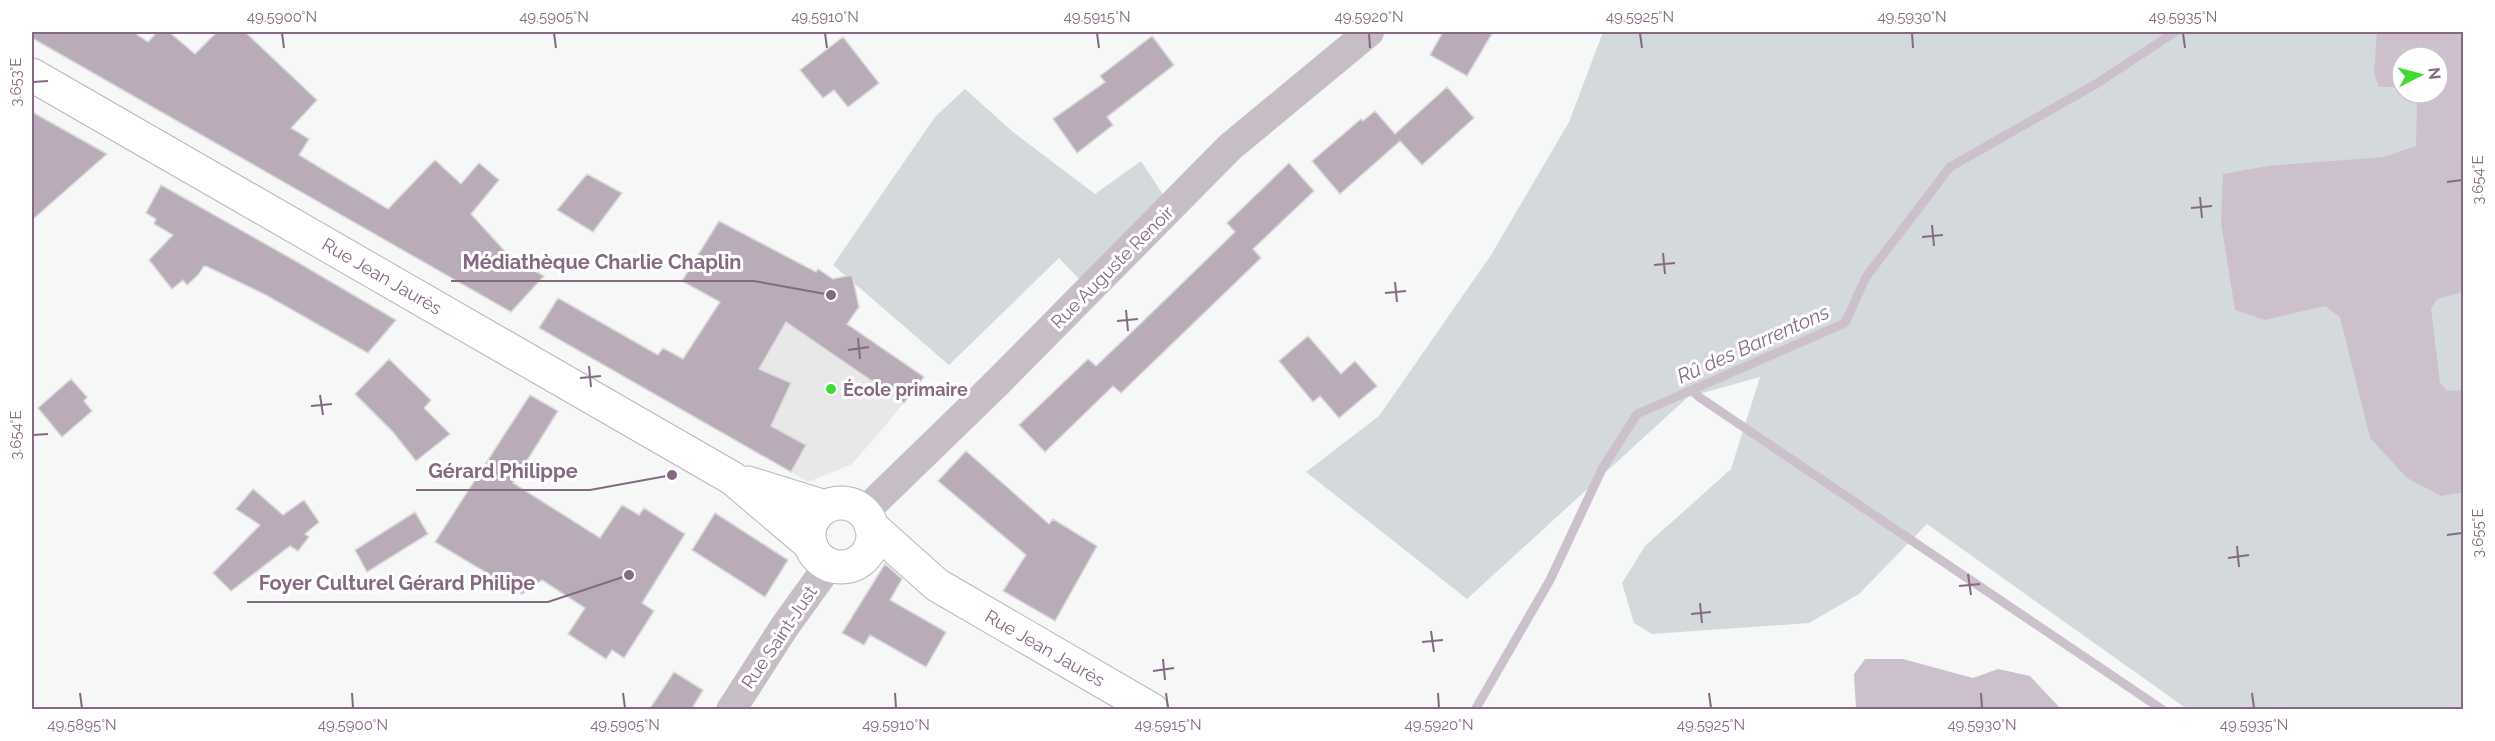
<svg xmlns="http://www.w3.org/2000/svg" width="2495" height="741" font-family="Raleway,sans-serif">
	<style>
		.built { fill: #e8e8e9 }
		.green { fill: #d4dadc; fill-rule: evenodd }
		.water { fill: #cdc0cd }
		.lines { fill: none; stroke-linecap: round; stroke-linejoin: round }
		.stream { stroke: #cdc0cd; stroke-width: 9 }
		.building { fill: #b9acb8; stroke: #d7d9d9; stroke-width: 1.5 }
		.secondary-casing { stroke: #bdb3bc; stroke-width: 35 }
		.street { stroke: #c7bec5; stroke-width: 30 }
		.secondary { stroke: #fff; stroke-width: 33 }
		.ticks { fill: none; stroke: #856881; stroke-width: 2 }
		.poi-dot { fill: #3fdb32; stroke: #fff; stroke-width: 2 }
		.labels { text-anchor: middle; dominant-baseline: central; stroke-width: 6; stroke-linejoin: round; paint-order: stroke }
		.street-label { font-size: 18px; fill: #856881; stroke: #fff }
		.poi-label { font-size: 18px; font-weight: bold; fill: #856881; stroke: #fff; text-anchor: start }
		.water-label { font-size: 20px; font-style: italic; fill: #866987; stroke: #fff }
		.leader { fill: none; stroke: #856881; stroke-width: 2 }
		.callout-dot { fill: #856881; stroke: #fff; stroke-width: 2 }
		.callout-label { font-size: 20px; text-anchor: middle; font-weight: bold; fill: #856881; stroke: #fff; stroke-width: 6; stroke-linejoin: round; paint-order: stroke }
		.neatline { fill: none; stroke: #856881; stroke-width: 2 }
		.ticks-label { font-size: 15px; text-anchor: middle; fill: #856881 }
	</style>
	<rect width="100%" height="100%" fill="#f5f8f7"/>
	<path class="built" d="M 803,293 L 924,377 L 886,425 L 852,464 L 808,482 L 722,432 Z"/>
	<path class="green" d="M 1603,32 L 2463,32 L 2463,709 L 2187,709 L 1927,524 L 1859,594 L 1809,623 L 1652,634 L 1634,623 L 1622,583 L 1645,546 L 1731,469 L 1760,377 L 1688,397 L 1467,599 L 1306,472 L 1379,416 L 1491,255 L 1569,122 ZM 2402,57 L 2438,57 L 2438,93 L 2402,93 Z
		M 965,89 L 1013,132 L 1095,194 L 1141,161 L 1166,199 L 1082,282 L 1059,258 L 949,365 L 833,265 L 935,117 Z"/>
	<path class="water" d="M 2377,32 L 2463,32 L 2463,292 L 2437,299 L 2431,308 L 2440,383 L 2447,391 L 2463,390 L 2464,492 L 2441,496 L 2407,478 L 2370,438 L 2340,317 L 2325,306 L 2265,320 L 2235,310 L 2221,223 L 2223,174 L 2268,166 L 2384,157 L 2416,146 L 2417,99 L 2412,93 L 2438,93 L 2438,57 L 2402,57 L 2402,87 L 2379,87 L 2374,73 Z
		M 1865,659 L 1903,659 L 1973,678 L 1998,669 L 2030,676 L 2061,709 L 1856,709 L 1854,674 Z"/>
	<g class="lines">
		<path class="stream" d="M 1692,390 L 1699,397 L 2163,710
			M 1475,710 L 1550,580 L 1602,469 L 1637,414 L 1845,323 L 1866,277 L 1950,167 L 2096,84 L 2175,32"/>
	</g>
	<path class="building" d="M 32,32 L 133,32 L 148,42 L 157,32 L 169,32 L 195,54 L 217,32 L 245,32 L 317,100 L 291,128 L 309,139 L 299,155 L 388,209 L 435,160 L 461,184 L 479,163 L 499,180 L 471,214 L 511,258 L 544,276 L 511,312 L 32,38 Z
		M 1443,32 L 1493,32 L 1467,76 L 1430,55 Z
		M 1152,36 L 1174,65 L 1107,117 L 1113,125 L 1077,153 L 1053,119 L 1105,82 L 1100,76 Z
		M 843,37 L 879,83 L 848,107 L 834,90 L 823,98 L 800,70 Z
		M 1447,87 L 1474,118 L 1422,165 L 1400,141 L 1340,194 L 1312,161 L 1361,119 L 1363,121 L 1375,111 L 1395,134 Z
		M 32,112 L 107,154 L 32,220 Z
		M 1289,163 L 1314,191 L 1253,249 L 1261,258 L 1121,393 L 1113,386 L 1045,452 L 1019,425 L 1088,359 L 1096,366 L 1134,330 L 1235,232 L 1227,223 Z
		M 587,174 L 622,193 L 593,232 L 557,210 Z
		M 161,185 L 292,259 L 396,320 L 368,353 L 266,295 L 208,267 L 204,266 L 198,275 L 187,285 L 183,280 L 172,289 L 149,260 L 173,235 L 154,224 L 156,219 L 146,213 Z
		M 719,221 L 816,272 L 818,269 L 833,279 L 852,275 L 859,307 L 847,324 L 924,377 L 904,403 L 786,322 L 759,369 L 791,383 L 771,426 L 806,445 L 791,472 L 539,328 L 558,298 L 658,355 L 663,348 L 683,359 L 720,302 L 682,281 Z
		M 1308,336 L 1341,374 L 1355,361 L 1377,386 L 1339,418 L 1320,396 L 1313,402 L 1279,361 Z
		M 389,359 L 431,400 L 424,408 L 450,434 L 416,461 L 393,432 L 355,394 Z
		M 71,379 L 87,397 L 84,401 L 92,411 L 62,437 L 38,408 Z
		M 530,395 L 558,411 L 513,483 L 600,538 L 622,505 L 639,515 L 644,508 L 685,534 L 642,603 L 654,611 L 624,658 L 612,650 L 606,659 L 568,634 L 585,608 L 542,580 L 522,594 L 435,542 Z
		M 966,451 L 1049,524 L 1053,519 L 1097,546 L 1055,621 L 1003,591 L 1026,555 L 938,481 Z
		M 253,489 L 283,515 L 304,500 L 319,522 L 305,534 L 309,537 L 298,551 L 290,546 L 231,591 L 213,573 L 260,525 L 236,509 Z
		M 415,512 L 428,534 L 367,572 L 355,550 Z
		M 715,513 L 788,560 L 765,597 L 692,550 Z
		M 885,564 L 902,579 L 890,600 L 946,632 L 926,667 L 870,635 L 864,645 L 842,633 Z
		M 674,672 L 703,690 L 691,710 L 649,710 Z"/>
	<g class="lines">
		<g class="secondary-casing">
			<path id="secondary" d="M 32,75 L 732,478 L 811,545
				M 748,483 L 825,507
				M809 535a32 32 0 1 1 64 0a32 32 0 1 1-64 0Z
				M 871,526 L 937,585 L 1152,710"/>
		</g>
		<path class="street" d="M 863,513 L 998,382 L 1230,147 L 1369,32
			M 731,710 L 785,626 L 829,565"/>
		<use href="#secondary" class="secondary"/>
	</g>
	<path class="ticks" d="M 282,33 L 284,48M 554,33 L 556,48M 825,33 L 827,48M 1097,33 L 1099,48M 1369,33 L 1370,48M 1640,33 L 1642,48M 1912,33 L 1913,48M 2183,33 L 2185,48M 33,82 L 48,81M 2447,182 L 2462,180M 2200,197 L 2202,218M 2191,208 L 2212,206M 1932,225 L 1934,246M 1922,237 L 1943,235M 1663,253 L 1665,274M 1654,265 L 1675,263M 1395,282 L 1397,302M 1385,293 L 1406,291M 1126,310 L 1128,331M 1117,321 L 1138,319M 858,338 L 860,359M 848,350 L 869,347M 589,366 L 591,387M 580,378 L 601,376M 320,395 L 323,415M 311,406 L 332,404M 33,435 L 48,434M 2447,535 L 2462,533M 2237,546 L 2239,567M 2228,558 L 2249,555M 1968,574 L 1971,595M 1959,586 L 1980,584M 1700,603 L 1702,623M 1691,614 L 1711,612M 1431,631 L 1434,652M 1422,642 L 1443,640M 1163,659 L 1165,680M 1153,671 L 1174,668M 80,693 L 82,708M 352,693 L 353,708M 623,693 L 625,708M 895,693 L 896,708M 1166,693 L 1168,708M 1438,693 L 1439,708M 1709,693 L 1711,708M 1981,693 L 1982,708M 2252,693 L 2254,708"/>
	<circle class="poi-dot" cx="831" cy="389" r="6"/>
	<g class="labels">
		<g class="street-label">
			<text transform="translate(1112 267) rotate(-45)">Rue Auguste Renoir</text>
			<text transform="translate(382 276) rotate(30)">Rue Jean Jaurès</text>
			<text transform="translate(779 637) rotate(-56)">Rue Saint-Just</text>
			<text transform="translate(1045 648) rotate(30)">Rue Jean Jaurès</text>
		</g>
		<g class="poi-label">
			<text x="843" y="389">École primaire</text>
		</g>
		<g class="water-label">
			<text transform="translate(1753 344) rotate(-24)">Rû des Barrentons</text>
		</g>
	</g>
	<path class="leader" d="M831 295L754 281H451M672 475L590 490H416M629 575L548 602H247"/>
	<g class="callout-dot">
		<circle cx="831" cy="295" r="6"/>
		<circle cx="672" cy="475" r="6"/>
		<circle cx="629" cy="575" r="6"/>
	</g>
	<g class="callout-label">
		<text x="602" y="269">Médiathèque Charlie Chaplin</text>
		<text x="503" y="478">Gérard Philippe</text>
		<text x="397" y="590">Foyer Culturel Gérard Philipe</text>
	</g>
	<rect width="2495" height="741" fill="none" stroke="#ffffff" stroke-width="66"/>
	<g transform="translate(2420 75) rotate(84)"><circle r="28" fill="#ffffff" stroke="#cec3cd" stroke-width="1.5"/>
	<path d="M0-4.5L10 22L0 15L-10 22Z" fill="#3fdb32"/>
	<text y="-9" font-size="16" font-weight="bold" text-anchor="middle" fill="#856881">N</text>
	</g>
	<rect x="33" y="33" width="2429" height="675" class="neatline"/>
	<g class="ticks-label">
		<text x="282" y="22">49.5900°N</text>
		<text x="554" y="22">49.5905°N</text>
		<text x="825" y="22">49.5910°N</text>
		<text x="1097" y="22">49.5915°N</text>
		<text x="1369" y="22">49.5920°N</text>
		<text x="1640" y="22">49.5925°N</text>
		<text x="1912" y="22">49.5930°N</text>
		<text x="2183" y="22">49.5935°N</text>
		<text transform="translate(16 82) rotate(-90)" y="5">3.653°E</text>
		<text transform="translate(2478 180) rotate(-90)" y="5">3.654°E</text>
		<text transform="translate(16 435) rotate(-90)" y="5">3.654°E</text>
		<text transform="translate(2478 533) rotate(-90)" y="5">3.655°E</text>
		<text x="82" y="730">49.5895°N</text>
		<text x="353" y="730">49.5900°N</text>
		<text x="625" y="730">49.5905°N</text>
		<text x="896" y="730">49.5910°N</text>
		<text x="1168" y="730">49.5915°N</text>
		<text x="1439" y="730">49.5920°N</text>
		<text x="1711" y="730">49.5925°N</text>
		<text x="1982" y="730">49.5930°N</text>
		<text x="2254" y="730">49.5935°N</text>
	</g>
</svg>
